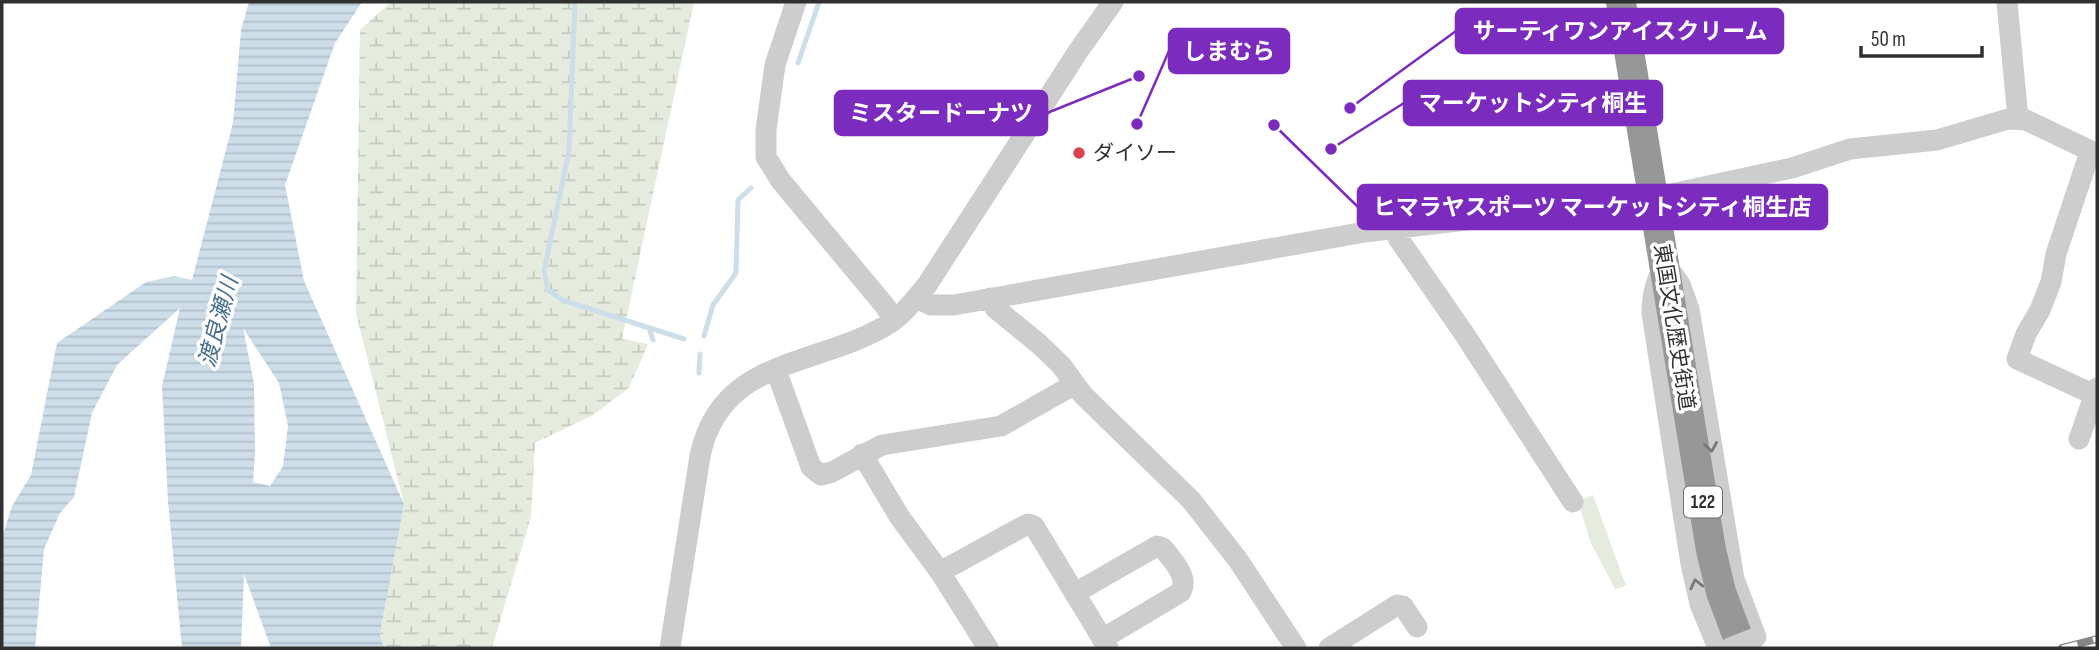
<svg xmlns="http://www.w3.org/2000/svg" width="2099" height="650" font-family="'Sofia Sans Condensed','Noto Sans JP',sans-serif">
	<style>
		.grass { fill: #e5ebdf }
		.wetland { fill: url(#wetland-marsh) }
		.water { fill: url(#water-rules); fill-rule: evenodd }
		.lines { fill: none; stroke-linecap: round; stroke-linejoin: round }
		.stream { stroke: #cddee9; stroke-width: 5 }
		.minor { stroke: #cdcdcd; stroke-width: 21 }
		.highway { stroke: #979797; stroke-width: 30 }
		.rail-casing { stroke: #858585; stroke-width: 8 }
		.rail { stroke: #fff; stroke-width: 5; stroke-dasharray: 16; stroke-linecap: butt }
		.minor-bridge { stroke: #cdcdcd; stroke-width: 21 }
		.oneway { stroke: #777 }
		.poi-dot { fill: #d6434a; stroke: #fff; stroke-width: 2.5 }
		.labels { text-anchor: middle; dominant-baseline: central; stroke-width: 7; stroke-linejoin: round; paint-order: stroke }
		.shield { fill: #fff; stroke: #6e6e6e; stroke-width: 2 }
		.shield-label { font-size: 19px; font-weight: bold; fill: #303030 }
		.poi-label { font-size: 21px; fill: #303030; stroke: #fff; text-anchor: start }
		.street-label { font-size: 21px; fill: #303030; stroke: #fff }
		.water-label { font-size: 23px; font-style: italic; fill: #446e8b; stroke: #fff }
		.leader { fill: none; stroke: #7b2cbf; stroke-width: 2.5 }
		.callout-dot { fill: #7b2cbf; stroke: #fff; stroke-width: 2.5 }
		.callout { fill: #7b2cbf; stroke: #7b2cbf; stroke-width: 2.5 }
		.callout-label { font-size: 23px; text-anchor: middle; font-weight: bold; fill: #fff }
	</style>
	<defs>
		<pattern id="wetland-marsh" width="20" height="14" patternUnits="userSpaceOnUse" patternTransform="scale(1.75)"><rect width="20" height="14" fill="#e5ebdf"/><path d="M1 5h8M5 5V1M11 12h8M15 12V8" fill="none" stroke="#c5cac0"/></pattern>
		<pattern id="water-rules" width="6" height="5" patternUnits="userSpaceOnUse" patternTransform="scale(1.75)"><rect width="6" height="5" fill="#cddee9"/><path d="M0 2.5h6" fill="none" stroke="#b0bfc8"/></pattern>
	</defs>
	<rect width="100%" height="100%" fill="#fff"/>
	<path class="grass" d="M 1593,495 L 1626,586 L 1615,589 L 1590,541 L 1578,501 Z"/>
	<path class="wetland" d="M 391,2 L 694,2 L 622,339 L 648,344 L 629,388 L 593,415 L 535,443 L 531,517 L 492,648 L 384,648 L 380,634 L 404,504 L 356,313 L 360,30 Z"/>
	<path class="water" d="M 249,2 L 362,2 L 335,43 L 285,185 L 304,281 L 404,504 L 380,634 L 384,648 L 271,648 L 244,574 L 241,648 L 182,648 L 168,501 L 162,386 L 180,308 L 117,365 L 92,413 L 74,497 L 60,513 L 44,549 L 35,648 L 2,648 L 2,538 L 12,506 L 31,475 L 57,343 L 146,282 L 174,276 L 192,280 L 233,123 L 241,30 ZM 243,328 L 279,383 L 288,426 L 283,466 L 270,486 L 253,482 L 255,453 L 254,384 Z"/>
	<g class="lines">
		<path class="stream" d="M 575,2 L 569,151 L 544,271 L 548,290 L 562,300 L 684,339
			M 798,63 L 819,2
			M 649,328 L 653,340
			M 704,336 L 713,305 L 736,273 L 738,200 L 751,188
			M 699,373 L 700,354"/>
		<path class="minor" d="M 796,2 L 775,65 L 766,130 L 766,157 L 781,181 L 885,306 L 894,320
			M 2007,2 L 2018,119
			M 2090,152 L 2056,254 L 2051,282 L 2040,310 L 2026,334 L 2017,359 L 2086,391 L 2096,392
			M 1394,228 L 1398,238 L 1465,335 L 1573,502
			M 917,298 L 931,305 L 954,305 L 1365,232 L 1653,198 L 1792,168 L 1850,149 L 1937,140 L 2008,119 L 2026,120 L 2097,154
			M 990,298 L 995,308 L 1039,344 L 1061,365 L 1083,395 L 1191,500 L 1238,560 L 1296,648
			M 776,370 L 811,467 L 821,475 L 832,472 L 882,445 L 1001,426 L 1075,384
			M 2079,439 L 2097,388
			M 862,454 L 899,516 L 940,572 L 988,648
			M 940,572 L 1022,527 L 1028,524 L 1034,526 L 1108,648
			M 1075,593 L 1157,546 L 1163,548 C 1172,560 1189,576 1181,592 L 1102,639
			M 670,648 L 700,456 C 721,354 823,368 893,321 C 907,311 916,298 927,285 L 1079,50 L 1113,2
			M 1329,648 L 1397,605 L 1403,606 L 1417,627
			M 1718,648 L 1700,604 L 1691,564 L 1652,313 C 1652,294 1656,281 1665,264 L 1680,284 L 1689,309 L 1734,579 L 1756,637 L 1753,639"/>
		<path class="highway" d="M 1621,2 L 1711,550 L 1721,592 L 1742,648"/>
		<g class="rail-casing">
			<path id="rail" d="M 2062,648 L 2097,639"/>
		</g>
		<use href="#rail" class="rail"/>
		<path class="minor-bridge" d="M 1730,648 L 1753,639"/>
	</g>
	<defs><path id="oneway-chevron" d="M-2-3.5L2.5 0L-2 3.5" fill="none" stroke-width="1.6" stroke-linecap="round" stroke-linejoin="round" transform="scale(1.75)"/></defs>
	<g class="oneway">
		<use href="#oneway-chevron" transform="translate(1711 447) rotate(81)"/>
		<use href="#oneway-chevron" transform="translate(1696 584) rotate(-103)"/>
	</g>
	<circle class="poi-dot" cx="1079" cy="153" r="7"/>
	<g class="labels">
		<rect class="shield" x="1684" y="486.5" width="38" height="31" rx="5"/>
		<g class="shield-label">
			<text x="1703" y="502">122</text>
		</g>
		<g class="poi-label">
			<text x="1093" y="153">ダイソー</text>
		</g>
		<g class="street-label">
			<text transform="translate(1674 327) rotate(81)">東国文化歴史街道</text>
		</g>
		<g class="water-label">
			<text transform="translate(219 322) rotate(-75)">渡良瀬川</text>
		</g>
	</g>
	<path class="leader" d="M1350 108L1456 31M1137 124L1169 51M1331 149L1404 103M1139 76L1047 113M1274 125L1358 207"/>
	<g class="callout-dot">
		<circle cx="1350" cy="108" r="7"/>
		<circle cx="1137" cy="124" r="7"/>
		<circle cx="1331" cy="149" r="7"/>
		<circle cx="1139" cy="76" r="7"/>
		<circle cx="1274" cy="125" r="7"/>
	</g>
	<g class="callout">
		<rect x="1456" y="9" width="327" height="44" rx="7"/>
		<rect x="1169" y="29" width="120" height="44" rx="7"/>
		<rect x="1404" y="81" width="258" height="44" rx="7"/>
		<rect x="835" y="91" width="212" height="44" rx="7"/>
		<rect x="1358" y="185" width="469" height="44" rx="7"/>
	</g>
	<g class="callout-label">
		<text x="1620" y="39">サーティワンアイスクリーム</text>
		<text x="1229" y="59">しまむら</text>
		<text x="1533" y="111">マーケットシティ桐生</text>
		<text x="941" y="121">ミスタードーナツ</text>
		<text x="1592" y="215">ヒマラヤスポーツ マーケットシティ桐生店</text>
	</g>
	<rect width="2099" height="650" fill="none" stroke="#303030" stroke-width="7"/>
	<path d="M1861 46v10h121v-10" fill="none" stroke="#303030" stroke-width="3.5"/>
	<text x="1871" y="46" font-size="21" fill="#303030" stroke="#ffffff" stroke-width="5" paint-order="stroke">50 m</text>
</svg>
